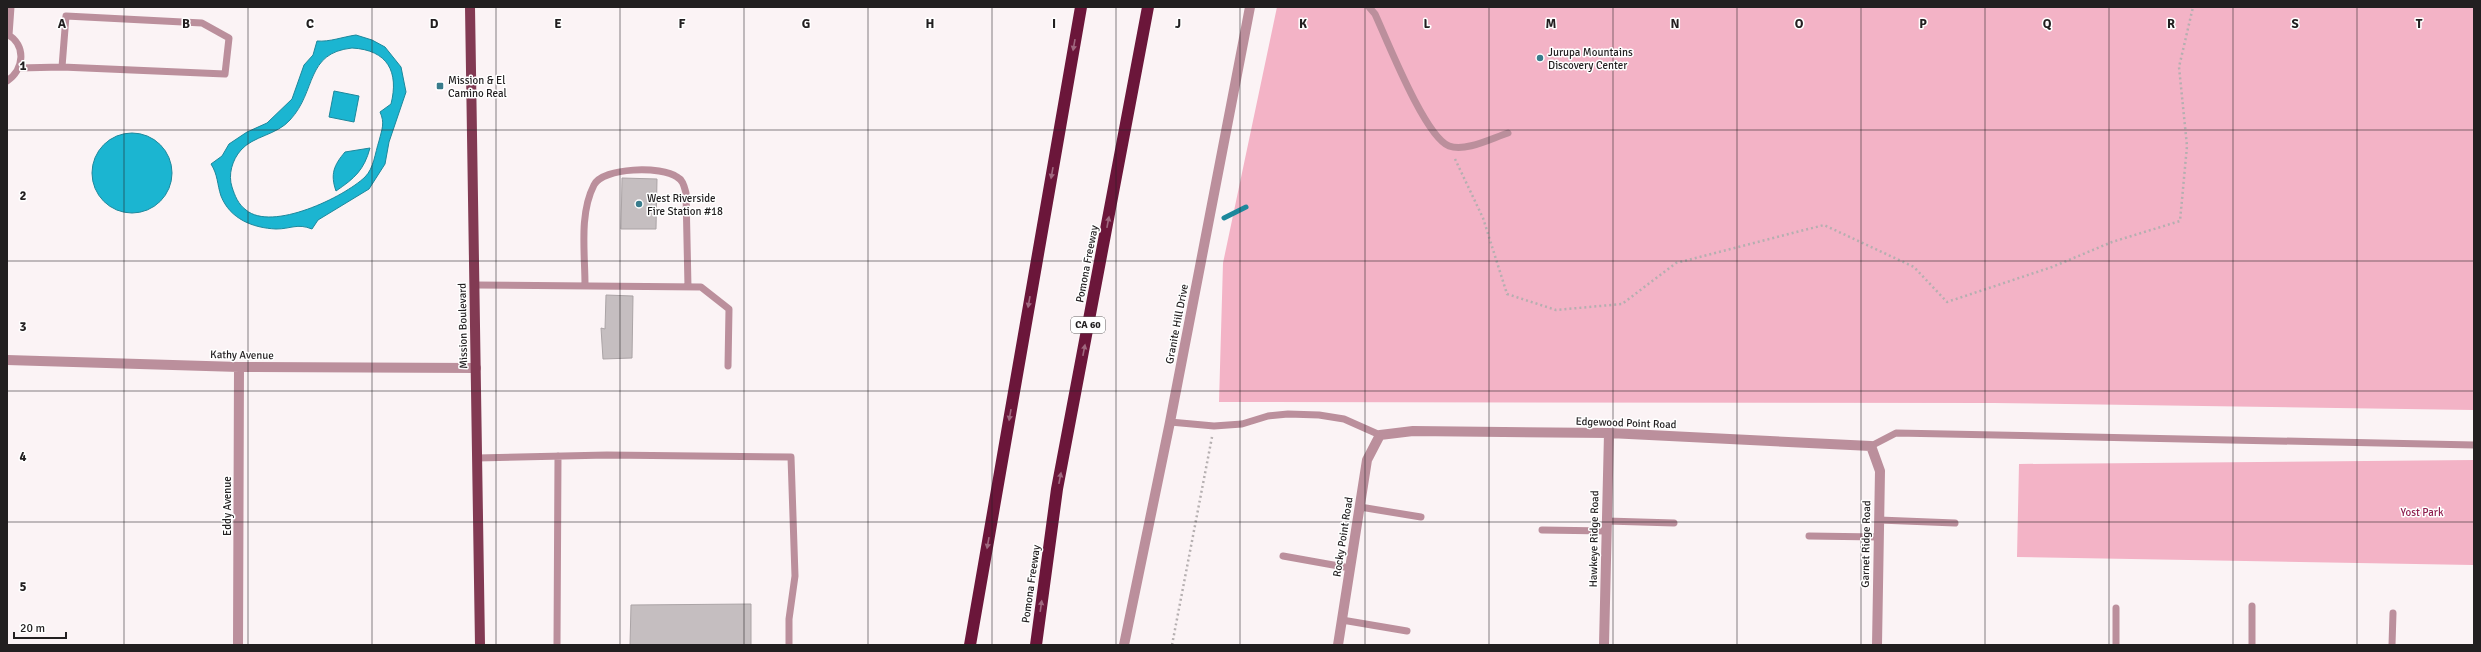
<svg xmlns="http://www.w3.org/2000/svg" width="2481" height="652" font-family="Signika,sans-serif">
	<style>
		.green { fill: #f3b3c6 }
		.water { fill: #1bb5d1; stroke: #1d889c; fill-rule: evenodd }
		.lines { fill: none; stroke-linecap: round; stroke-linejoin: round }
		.stream { stroke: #1d889c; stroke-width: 5 }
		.building { fill: #c5bec0; stroke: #aba4a6 }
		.path { stroke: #b5afb0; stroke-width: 2.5; stroke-dasharray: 2 3; stroke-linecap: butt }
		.service { stroke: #bb8f9c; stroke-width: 7 }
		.minor { stroke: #bb8f9c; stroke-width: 10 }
		.tertiary { stroke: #bb8f9c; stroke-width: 10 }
		.primary { stroke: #823a53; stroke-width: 10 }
		.motorway { stroke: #6b163a; stroke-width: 12 }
		.oneway { fill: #9f687f }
		.grid { fill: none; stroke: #221f20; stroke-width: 1; stroke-opacity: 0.55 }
		.poi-dot { fill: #397c8c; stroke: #fff; stroke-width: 1.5 }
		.labels { text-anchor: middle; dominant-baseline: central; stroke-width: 3; stroke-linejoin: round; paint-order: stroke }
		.shield { fill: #fff; stroke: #646263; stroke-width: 1 }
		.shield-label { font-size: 10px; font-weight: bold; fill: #221f20 }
		.poi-label { font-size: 11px; fill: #221f20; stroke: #fff; text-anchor: start }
		.street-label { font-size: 11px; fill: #221f20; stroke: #fff }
		.park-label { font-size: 11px; fill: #8f1f4f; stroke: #fff }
		.grid-label { font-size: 13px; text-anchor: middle; font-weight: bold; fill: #221f20; stroke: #fff; stroke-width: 3; stroke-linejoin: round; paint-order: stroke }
	</style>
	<rect width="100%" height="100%" fill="#fbf3f5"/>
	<path class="green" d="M 1277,7 L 2474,7 L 2474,410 L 1994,403 L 1219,402 L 1223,263 Z
		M 2474,460 L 2473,565 L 2017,557 L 2019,464 Z"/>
	<path class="water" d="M 356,35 L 372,40 L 385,47 L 401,67 L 406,92 L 389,142 L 385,164 L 369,189 L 318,220 L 312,229 C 297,223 291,229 276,229 C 253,228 230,219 221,196 C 217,184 218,175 211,164 L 222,156 L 229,144 L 247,132 L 267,123 L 292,99 L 304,65 L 313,55 L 317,41 C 330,42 342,37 356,35 ZM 352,48 C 388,50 399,72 391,104 L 380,112 C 385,123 382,129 379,141 C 375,153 374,168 365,177 C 344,197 272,232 246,210 C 238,204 235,196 232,187 C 228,175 232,160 241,150 C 253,136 277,135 290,120 C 317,91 305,53 352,48 Z
		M 334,91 L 359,96 L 354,122 L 329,117 Z
		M92 173a40 40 0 1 1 80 0a40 40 0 1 1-80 0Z
		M 370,148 C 364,170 355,178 336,191 C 330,174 334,165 345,152 Z"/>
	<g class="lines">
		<path class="stream" d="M 1224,218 L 1246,207"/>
	</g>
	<path class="building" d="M 622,178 L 657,179 L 656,229 L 621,229 Z
		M 606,295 L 633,296 L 632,358 L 603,359 L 601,328 L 605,329 Z
		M 751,604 L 751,645 L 630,645 L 631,605 Z"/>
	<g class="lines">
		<path class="path" d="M 1455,159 L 1483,218 L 1507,294 L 1556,310 L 1622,304 L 1676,263 L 1824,225 L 1914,267 L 1947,302 L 2052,267 L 2112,242 L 2180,221 L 2187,146 L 2179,67 L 2193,7
			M 1172,645 L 1212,437"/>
		<path class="service" d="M 1369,7 L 1375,14 C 1387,40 1425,137 1449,146 C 1466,152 1492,138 1508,133
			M 7,34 C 27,45 24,70 7,81
			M 9,35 L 11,7
			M 19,68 L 62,67 L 225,74 L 229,38 L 202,23 L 66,16 L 62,67
			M 475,285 L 701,287 L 729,309 L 728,366
			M 585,285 C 585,253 579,214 594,185 C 603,167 662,166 677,177 C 683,180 684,186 686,193 L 688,287
			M 1170,422 L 1214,426 L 1242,424 L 1268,416 L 1288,414 L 1319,415 L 1344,419 L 1380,435
			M 1871,446 L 1896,433 L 2474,445
			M 477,458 L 607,455 L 791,457 L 795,576 L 789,619 L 789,645
			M 1360,507 L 1421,517
			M 1879,520 L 1955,523
			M 1607,521 L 1674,523
			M 1542,530 L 1607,531
			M 1809,536 L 1878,537
			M 1283,556 L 1350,568
			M 2116,608 L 2116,645
			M 1342,620 L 1407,631
			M 557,645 L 558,456
			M 2252,645 L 2252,606
			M 2392,645 L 2393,613"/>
		<path class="minor" d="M 7,360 L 239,367 L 476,368
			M 238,645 L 239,367
			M 1338,645 L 1367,460 L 1380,435 L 1413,431 L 1609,433 L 1871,446 L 1880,471 L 1877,645
			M 1604,645 L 1609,433"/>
		<path class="tertiary" d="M 1124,645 L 1170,422 L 1250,7"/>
		<path class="primary" d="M 470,7 L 480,645"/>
		<path class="motorway" d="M 970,645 L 1081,7
			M 1036,645 L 1057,489 L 1148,7"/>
	</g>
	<defs><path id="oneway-solid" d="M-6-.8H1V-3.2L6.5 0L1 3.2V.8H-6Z"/></defs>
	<g class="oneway">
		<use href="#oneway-solid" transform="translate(1074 45) rotate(100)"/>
		<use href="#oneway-solid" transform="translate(1052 173) rotate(100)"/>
		<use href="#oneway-solid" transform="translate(1108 222) rotate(-79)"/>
		<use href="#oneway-solid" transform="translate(1029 302) rotate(100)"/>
		<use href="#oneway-solid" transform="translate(1084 350) rotate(-79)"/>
		<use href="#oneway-solid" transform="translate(1010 415) rotate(100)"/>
		<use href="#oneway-solid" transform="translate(1060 478) rotate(-79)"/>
		<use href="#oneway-solid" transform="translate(988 543) rotate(100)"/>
		<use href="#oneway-solid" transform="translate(1041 606) rotate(-82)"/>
	</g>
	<path class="grid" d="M 124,7 L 124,645M 248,7 L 248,645M 372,7 L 372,645M 496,7 L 496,645M 620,7 L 620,645M 744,7 L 744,645M 868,7 L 868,645M 992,7 L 992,645M 1116,7 L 1116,645M 1240,7 L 1240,645M 1365,7 L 1365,645M 1489,7 L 1489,645M 1613,7 L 1613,645M 1737,7 L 1737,645M 1861,7 L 1861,645M 1985,7 L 1985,645M 2109,7 L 2109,645M 2233,7 L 2233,645M 2357,7 L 2357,645M 7,130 L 2474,130M 7,261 L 2474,261M 7,391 L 2474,391M 7,522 L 2474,522"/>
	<g class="poi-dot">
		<circle cx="1540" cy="58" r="4"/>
		<rect x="436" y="82" width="8" height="8" rx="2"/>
		<circle cx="639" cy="204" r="4"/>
	</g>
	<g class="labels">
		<rect class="shield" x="1071" y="317" width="34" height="16" rx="3"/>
		<g class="shield-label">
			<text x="1088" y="325">CA 60</text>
		</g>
		<g class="poi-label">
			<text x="1548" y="52">Jurupa Mountains<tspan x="1548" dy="13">Discovery Center</tspan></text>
			<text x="448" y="80">Mission &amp; El<tspan x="448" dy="13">Camino Real</tspan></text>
			<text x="647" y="198">West Riverside<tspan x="647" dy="13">Fire Station #18</tspan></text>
		</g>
		<g class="street-label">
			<text transform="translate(1087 264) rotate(-79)">Pomona Freeway</text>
			<text transform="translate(1177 324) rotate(-79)">Granite Hill Drive</text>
			<text transform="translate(463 326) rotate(-91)">Mission Boulevard</text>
			<text transform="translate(242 355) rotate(1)">Kathy Avenue</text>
			<text transform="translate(1626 423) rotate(2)">Edgewood Point Road</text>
			<text transform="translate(227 506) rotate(-90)">Eddy Avenue</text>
			<text transform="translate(1343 537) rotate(-81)">Rocky Point Road</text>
			<text transform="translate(1594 539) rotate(-89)">Hawkeye Ridge Road</text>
			<text transform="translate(1866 544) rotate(-89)">Garnet Ridge Road</text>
			<text transform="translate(1031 584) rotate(-82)">Pomona Freeway</text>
		</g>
		<g class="park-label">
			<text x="2422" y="512">Yost Park</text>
		</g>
	</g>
	<g class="grid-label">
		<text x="62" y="28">A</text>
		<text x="186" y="28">B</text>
		<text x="310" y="28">C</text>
		<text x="434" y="28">D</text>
		<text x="558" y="28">E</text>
		<text x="682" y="28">F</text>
		<text x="806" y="28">G</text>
		<text x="930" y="28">H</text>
		<text x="1054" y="28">I</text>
		<text x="1178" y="28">J</text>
		<text x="1303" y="28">K</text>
		<text x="1427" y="28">L</text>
		<text x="1551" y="28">M</text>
		<text x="1675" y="28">N</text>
		<text x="1799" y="28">O</text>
		<text x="1923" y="28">P</text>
		<text x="2047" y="28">Q</text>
		<text x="2171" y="28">R</text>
		<text x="2295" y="28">S</text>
		<text x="2419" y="28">T</text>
		<text x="23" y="70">1</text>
		<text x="23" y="200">2</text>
		<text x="23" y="331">3</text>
		<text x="23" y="461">4</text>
		<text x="23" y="591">5</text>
	</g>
	<rect width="2481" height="652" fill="none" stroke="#221f20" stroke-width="16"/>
	<path d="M14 632v6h52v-6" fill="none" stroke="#221f20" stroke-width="2"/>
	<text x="20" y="632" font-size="12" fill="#221f20" stroke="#ffffff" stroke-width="3" paint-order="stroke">20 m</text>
</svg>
